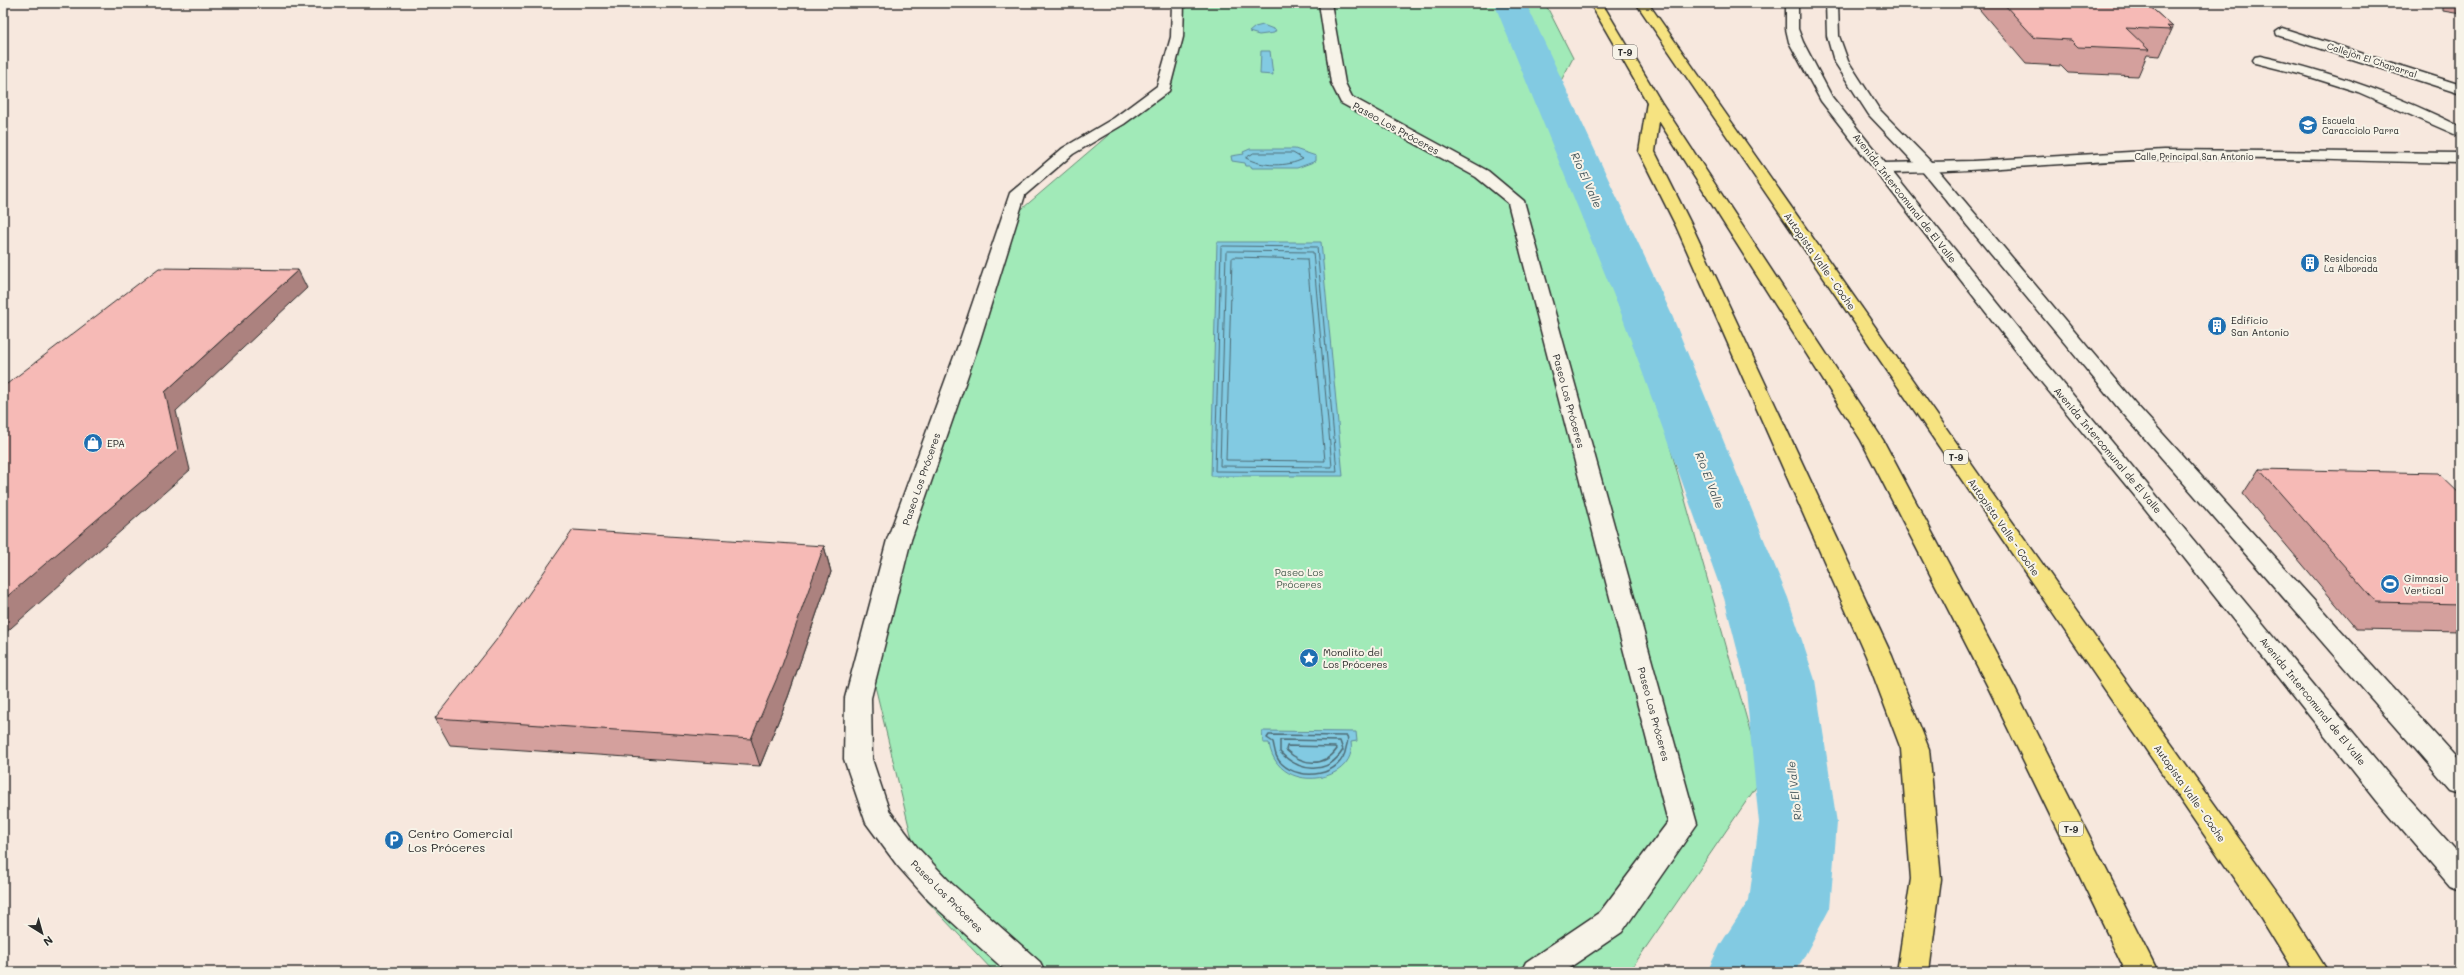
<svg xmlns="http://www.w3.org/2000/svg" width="2464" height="975" font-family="Mali,sans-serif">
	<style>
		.green { fill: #a1eab8; stroke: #668a72 }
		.water { fill: #82cae2; stroke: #5f8a99 }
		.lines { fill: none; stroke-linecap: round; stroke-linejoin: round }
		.shore-far1 { stroke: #4e6b74; stroke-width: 1 }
		.shore { stroke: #4e6b74; stroke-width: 1.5 }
		.river { fill: #82cae2; fill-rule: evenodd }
		.minor-casing { stroke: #2b2b2b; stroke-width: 3 }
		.secondary-casing { stroke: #2b2b2b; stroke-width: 3 }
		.motorway-casing { stroke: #2b2b2b; stroke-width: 3 }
		.minor { fill: #f7f3e8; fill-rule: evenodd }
		.secondary { fill: #f7f3e8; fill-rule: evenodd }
		.motorway { fill: #f6e381; fill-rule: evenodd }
		.wall { fill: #d4a09d; stroke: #2b2b2b }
		.shaded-wall { fill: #ac827f; stroke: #2b2b2b }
		.building { fill: #f6bab6; stroke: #2b2b2b }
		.labels { text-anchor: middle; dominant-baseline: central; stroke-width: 4; stroke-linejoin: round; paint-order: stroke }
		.shield { fill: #f7f3e8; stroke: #686764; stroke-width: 1 }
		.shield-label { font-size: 9px; font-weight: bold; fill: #2b2b2b }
		.far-street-label { font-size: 9px; fill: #2b2b2b; stroke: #f7f3e8 }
		.far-poi-label { font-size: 9px; fill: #2b2b2b; stroke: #f7f3e8; text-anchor: start }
		.street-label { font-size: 10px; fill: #2b2b2b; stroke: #f7f3e8 }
		.poi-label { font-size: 10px; fill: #2b2b2b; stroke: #f7f3e8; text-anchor: start }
		.park-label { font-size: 10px; fill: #485b4e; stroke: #f7f3e8 }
		.water-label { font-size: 11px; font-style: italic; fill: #415359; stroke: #f7f3e8 }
		.near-poi-label { font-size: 12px; fill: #2b2b2b; stroke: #f7f3e8; text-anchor: start }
	</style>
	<rect width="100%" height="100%" fill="#f7e8de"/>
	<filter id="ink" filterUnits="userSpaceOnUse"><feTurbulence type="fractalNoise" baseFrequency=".025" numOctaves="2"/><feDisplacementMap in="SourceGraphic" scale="8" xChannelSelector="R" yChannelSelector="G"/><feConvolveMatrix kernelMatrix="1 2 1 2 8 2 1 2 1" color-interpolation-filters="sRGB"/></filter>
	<g filter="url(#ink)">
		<path class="green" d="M 1178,3 L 1545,3 L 1573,58 L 1543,115 L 1655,393 L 1763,777 L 1629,972 L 994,972 L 927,901 L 862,632 L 1009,220 L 1155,95 L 1177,35 Z"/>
		<path class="water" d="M 1263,25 L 1276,30 L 1274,33 L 1259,35 L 1249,32 L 1255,27 Z
			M 1261,51 L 1270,51 L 1273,75 L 1260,74 Z
			M 1250,149 L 1295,149 L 1316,156 L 1316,161 L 1297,168 L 1252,168 L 1251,166 L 1246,166 L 1245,163 L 1232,161 L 1231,156 L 1244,154 L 1243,152 Z
			M 1217,242 L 1321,242 L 1343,476 L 1211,476 Z
			M 1262,731 L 1356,732 L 1357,741 L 1351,742 C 1358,783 1277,797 1269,743 L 1263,743 Z"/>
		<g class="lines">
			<path class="shore-far1" d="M 1254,153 L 1293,153 L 1303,159 C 1288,167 1261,167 1246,158 Z
				M 1223,246 L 1317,247 L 1337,472 L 1215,471 L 1221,248 Z
				M 1228,251 L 1313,252 L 1332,467 L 1220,466 L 1226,253 Z
				M 1234,257 L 1307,259 L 1325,461 L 1226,460 L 1232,259 Z"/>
			<path class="shore" d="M 1269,735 L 1347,736 C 1349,740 1347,743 1346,748 C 1342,776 1301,782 1282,764 C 1275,758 1275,750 1273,742 L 1267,738 Z
				M 1280,740 L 1340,741 L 1343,750 C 1327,776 1299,772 1280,752 Z
				M 1287,746 L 1335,747 L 1337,749 C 1324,768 1302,765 1286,750 Z"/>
			<path class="river" d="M 1494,3 L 1526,3 L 1671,313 L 1788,598 L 1815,680 L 1837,823 L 1830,908 L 1796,972 L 1707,972 L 1720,945 L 1749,900 L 1759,823 L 1745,680 L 1724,598 L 1621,313 Z"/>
			<g class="minor-casing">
				<path id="minor" d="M 1172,3 L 1184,3 L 1183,37 L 1169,91 L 1124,124 L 1073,154 L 1025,195 L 979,343 L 911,540 L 871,698 L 872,759 L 889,810 L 917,847 L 951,883 L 1040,962 L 1045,972 L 1007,972 L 929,901 L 897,865 L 866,823 L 844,759 L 845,698 L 887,540 L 959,343 L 1010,193 L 1063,148 L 1114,118 L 1157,86 L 1171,37 Z
					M 1319,3 L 1331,3 L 1345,83 L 1352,97 L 1488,171 L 1524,201 L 1697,824 L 1622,932 L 1563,972 L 1521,972 L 1526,962 L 1600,912 L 1668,822 L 1508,203 L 1476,177 L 1341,103 L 1331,83 Z
					M 2282,28 L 2461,85 L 2461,94 L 2277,35 L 2276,32 Z
					M 2260,56 C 2330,71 2397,95 2461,127 L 2461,137 L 2358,92 L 2307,76 L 2255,63 L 2253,60 L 2255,57 Z
					M 2164,150 L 2461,153 L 2461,163 C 2362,161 2264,157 2165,159 C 2071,161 1978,172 1884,173 L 1876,168 L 1884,163 L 1973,161 Z"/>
			</g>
			<g class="secondary-casing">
				<path id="secondary" d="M 1786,3 L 1798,3 L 1798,29 L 1803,42 L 1832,97 L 2038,353 L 2397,785 L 2461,856 L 2461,890 L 2450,886 L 2377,801 L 2139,501 L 2024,361 L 1821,101 L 1789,42 L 1786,29 Z
					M 1826,3 L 1838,3 L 1839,36 L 1848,61 L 1879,109 L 1934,165 L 2134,402 L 2461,763 L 2461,793 L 2451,790 L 2120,410 L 1922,171 L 1869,115 L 1834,61 L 1827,36 Z"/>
			</g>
			<g class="motorway-casing">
				<path id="motorway" d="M 1590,3 L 1602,3 L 1661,102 L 1883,440 L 2013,685 L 2158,972 L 2126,972 L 1987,685 L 1861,440 L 1659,121 L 1655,152 L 1692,226 L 1892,656 L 1929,749 L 1941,879 L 1929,972 L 1897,972 L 1911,879 L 1901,749 L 1866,656 L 1676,226 L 1639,152 L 1647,102 Z
					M 1636,3 L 1648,3 L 1991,492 L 2283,900 L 2328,972 L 2294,972 L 2261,918 Z"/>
			</g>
			<use href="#minor" class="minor"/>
			<use href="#secondary" class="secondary"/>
			<use href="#motorway" class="motorway"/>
		</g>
		<path class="wall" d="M 1974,3 L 2146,3 L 2173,27 L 2160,56 L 2147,55 L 2138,76 L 2068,73 L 2061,66 L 2026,64 Z
			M 2443,3 L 2461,3 L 2461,14 L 2443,11 Z
			M 2259,469 L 2461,495 L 2461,631 L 2357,629 L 2243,494 Z
			M 824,546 L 831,572 L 788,697 L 760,766 L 450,745 L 435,718 Z"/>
		<path class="shaded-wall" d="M 298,270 L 307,288 L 176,411 L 190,470 L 3,635 L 3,600 L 165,392 Z
			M 824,546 L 831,572 L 788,697 L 760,766 L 751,739 Z"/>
		<path class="building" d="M 2003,3 L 2146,3 L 2173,27 L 2167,26 L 2171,30 L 2126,28 L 2149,50 L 2078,47 L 2071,40 L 2035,38 Z
			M 159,268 L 298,270 L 165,392 L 178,450 L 3,600 L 3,387 Z
			M 2259,469 L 2438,473 L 2461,495 L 2461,604 L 2376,602 Z
			M 573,530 L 824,546 L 780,671 L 751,739 L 435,718 L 501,634 Z
			M 3,969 L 7,972 L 3,972 Z"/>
	</g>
	<defs>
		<g id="school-disc" transform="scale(1)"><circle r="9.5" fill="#1f6fb2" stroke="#f7f3e8"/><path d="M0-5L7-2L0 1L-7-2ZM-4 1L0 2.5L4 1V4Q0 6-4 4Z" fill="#fff"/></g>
		<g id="building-disc" transform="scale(1)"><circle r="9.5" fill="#1f6fb2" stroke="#f7f3e8"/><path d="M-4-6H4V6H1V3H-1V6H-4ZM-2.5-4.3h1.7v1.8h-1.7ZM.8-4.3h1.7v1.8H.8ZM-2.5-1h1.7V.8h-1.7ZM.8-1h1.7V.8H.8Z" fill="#fff"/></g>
		<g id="shop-disc" transform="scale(1)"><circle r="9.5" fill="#1f6fb2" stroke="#f7f3e8"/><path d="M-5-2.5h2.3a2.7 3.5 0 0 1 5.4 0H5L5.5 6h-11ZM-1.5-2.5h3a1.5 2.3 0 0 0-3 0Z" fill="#fff"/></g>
		<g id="stadium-disc" transform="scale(1)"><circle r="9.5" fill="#1f6fb2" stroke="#f7f3e8"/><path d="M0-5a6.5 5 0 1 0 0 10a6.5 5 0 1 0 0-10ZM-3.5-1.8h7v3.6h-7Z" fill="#fff"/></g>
		<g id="sight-disc" transform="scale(1)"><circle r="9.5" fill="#1f6fb2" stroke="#f7f3e8"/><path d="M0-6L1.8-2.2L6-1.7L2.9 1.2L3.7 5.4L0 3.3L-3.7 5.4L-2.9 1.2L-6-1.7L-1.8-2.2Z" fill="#fff"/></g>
		<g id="parking-disc" transform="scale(1)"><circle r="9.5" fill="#1f6fb2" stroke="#f7f3e8"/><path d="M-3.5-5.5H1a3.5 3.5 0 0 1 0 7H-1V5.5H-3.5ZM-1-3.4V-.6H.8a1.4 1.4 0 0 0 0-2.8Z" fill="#fff"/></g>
	</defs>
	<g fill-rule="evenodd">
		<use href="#school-disc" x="2308" y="125"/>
		<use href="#building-disc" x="2310" y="263"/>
		<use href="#building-disc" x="2217" y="326"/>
		<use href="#shop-disc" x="93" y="443"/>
		<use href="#stadium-disc" x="2390" y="584"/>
		<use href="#sight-disc" x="1309" y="658"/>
		<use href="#parking-disc" x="394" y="840"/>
	</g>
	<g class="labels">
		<g class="shield">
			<rect x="1613" y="45" width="24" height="14" rx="3"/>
			<rect x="1944" y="450" width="24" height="14" rx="3"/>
			<rect x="2059" y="822" width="24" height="14" rx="3"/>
		</g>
		<g class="shield-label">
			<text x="1625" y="52">T-9</text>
			<text x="1956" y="457">T-9</text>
			<text x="2071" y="829">T-9</text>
		</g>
		<g class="far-street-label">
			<text transform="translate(2372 60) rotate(18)">Callejón El Chaparral</text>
			<text x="2194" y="156">Calle Principal San Antonio</text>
		</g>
		<g class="far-poi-label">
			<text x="2322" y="120">Escuela<tspan x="2322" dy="10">Caracciolo Parra</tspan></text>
			<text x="2324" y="258">Residencias<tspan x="2324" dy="10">La Alborada</tspan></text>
		</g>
		<g class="street-label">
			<text transform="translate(1396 128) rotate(29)">Paseo Los Próceres</text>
			<text transform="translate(1905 198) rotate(52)">Avenida Intercomunal de El Valle</text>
			<text transform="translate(1820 261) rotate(55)">Autopista Valle - Coche</text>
			<text transform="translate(1569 401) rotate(75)">Paseo Los Próceres</text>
			<text transform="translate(2108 450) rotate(50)">Avenida Intercomunal de El Valle</text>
			<text transform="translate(921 479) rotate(-71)">Paseo Los Próceres</text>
			<text transform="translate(2004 527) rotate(55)">Autopista Valle - Coche</text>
			<text transform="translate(2313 701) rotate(51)">Avenida Intercomunal de El Valle</text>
			<text transform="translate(1654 714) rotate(75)">Paseo Los Próceres</text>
			<text transform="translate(2190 793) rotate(55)">Autopista Valle - Coche</text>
			<text transform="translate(947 896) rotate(45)">Paseo Los Próceres</text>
		</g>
		<g class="poi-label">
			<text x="2231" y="320">Edificio<tspan x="2231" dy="12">San Antonio</tspan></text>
			<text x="107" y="443">EPA</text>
			<text x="2404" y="578">Gimnasio<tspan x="2404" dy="12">Vertical</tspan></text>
			<text x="1323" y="652">Monolito del<tspan x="1323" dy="12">Los Próceres</tspan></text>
		</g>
		<g class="park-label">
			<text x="1299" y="572">Paseo Los<tspan x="1299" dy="12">Próceres</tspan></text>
		</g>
		<g class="water-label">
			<text transform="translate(1587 180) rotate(66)">Río El Valle</text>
			<text transform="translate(1710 480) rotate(69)">Río El Valle</text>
			<text transform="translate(1794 791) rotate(-97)">Río El Valle</text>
		</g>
		<g class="near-poi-label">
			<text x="408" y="833">Centro Comercial<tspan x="408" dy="14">Los Próceres</tspan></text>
		</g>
	</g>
	<rect width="2464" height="975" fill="none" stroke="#f7f3e8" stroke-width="16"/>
	<rect x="8" y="8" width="2448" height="959" fill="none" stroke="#2b2b2b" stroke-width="1.5" filter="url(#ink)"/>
	<g transform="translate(42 933) rotate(143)" stroke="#f7f3e8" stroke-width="3" paint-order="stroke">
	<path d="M0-3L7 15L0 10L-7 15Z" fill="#2b2b2b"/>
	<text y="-6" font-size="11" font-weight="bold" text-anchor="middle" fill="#2b2b2b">N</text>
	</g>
</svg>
